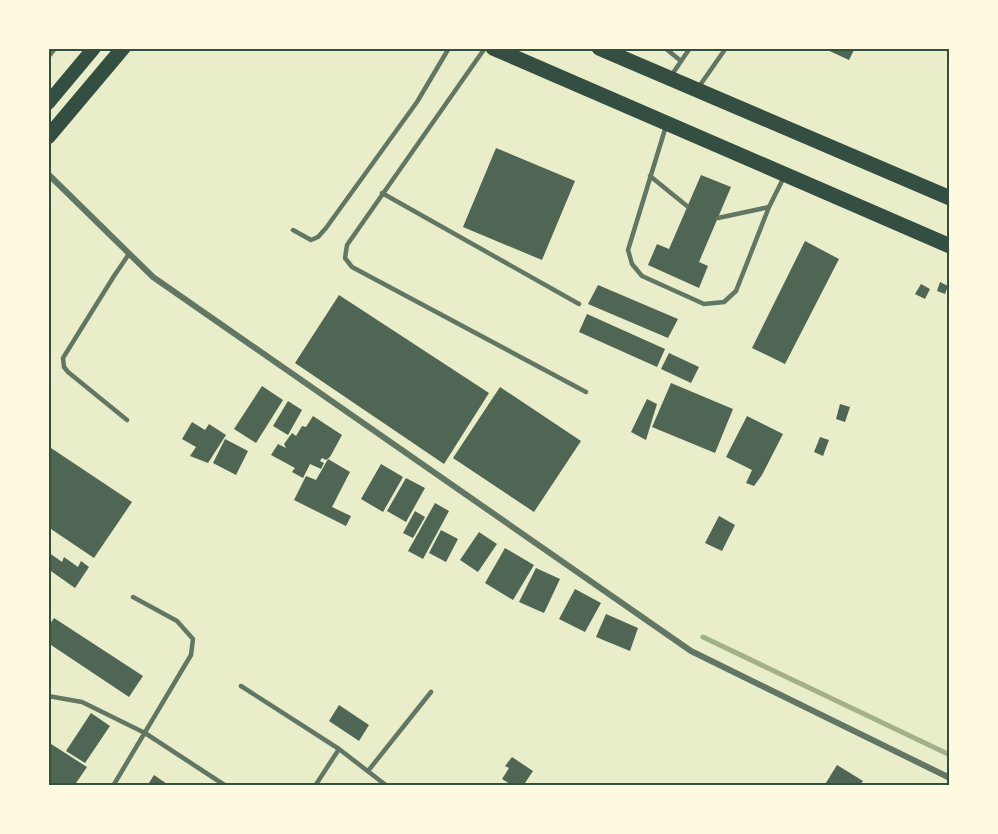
<svg xmlns="http://www.w3.org/2000/svg" width="998" height="834" font-family="'IBM Plex Serif',serif">
	<style>
		.lines { fill: none; stroke-linecap: round; stroke-linejoin: round }
		.stream { stroke: #a3b18a; stroke-width: 5 }
		.building { fill: #4f6655 }
		.service { stroke: #617663; stroke-width: 4.5 }
		.minor { stroke: #617663; stroke-width: 6 }
		.tertiary { stroke: #617663; stroke-width: 10 }
		.primary { stroke: #344e41; stroke-width: 14 }
		.trunk { stroke: #344e41; stroke-width: 15 }
		.neatline { fill: none; stroke: #344e41; stroke-width: 2 }
	</style>
	<rect width="100%" height="100%" fill="#e9edc9"/>
	<g class="lines">
		<path class="stream" d="M 703,637 L 950,755"/>
	</g>
	<path class="building" d="M 823,48 L 855,48 L 849,60 Z
		M 496,148 L 575,181 L 542,260 L 463,227 Z
		M 701,175 L 731,187 L 699,262 L 708,266 L 699,288 L 648,265 L 657,244 L 669,249 Z
		M 805,241 L 839,259 L 785,364 L 752,348 Z
		M 940,282 L 948,286 L 945,294 L 937,291 Z
		M 921,284 L 930,289 L 925,299 L 915,294 Z
		M 598,285 L 678,319 L 668,338 L 588,304 Z
		M 339,295 L 489,393 L 444,464 L 295,363 Z
		M 587,314 L 665,349 L 657,367 L 579,332 Z
		M 669,353 L 699,367 L 691,383 L 661,369 Z
		M 671,383 L 733,409 L 715,453 L 652,427 Z
		M 262,386 L 283,400 L 256,443 L 234,429 Z
		M 500,387 L 581,441 L 534,512 L 453,458 Z
		M 647,399 L 657,404 L 646,440 L 631,432 Z
		M 288,401 L 302,410 L 288,435 L 273,426 Z
		M 840,404 L 850,407 L 845,422 L 836,419 Z
		M 313,416 L 342,435 L 330,457 L 326,460 L 322,458 L 320,461 L 324,463 L 321,469 L 310,464 L 303,478 L 292,472 L 295,468 L 271,455 L 278,444 L 286,448 L 284,444 L 292,433 L 296,436 L 302,426 L 306,427 Z
		M 747,416 L 783,434 L 762,475 L 754,486 L 746,483 L 752,470 L 726,457 Z
		M 192,422 L 205,430 L 209,424 L 226,435 L 208,463 L 190,456 L 196,447 L 182,439 Z
		M 820,437 L 829,440 L 823,456 L 814,452 Z
		M 225,439 L 248,451 L 236,475 L 213,463 Z
		M 48,446 L 132,502 L 94,558 L 48,527 Z
		M 328,459 L 350,472 L 332,507 L 351,516 L 346,526 L 294,500 L 306,476 L 316,480 Z
		M 381,464 L 403,477 L 383,512 L 361,499 Z
		M 406,478 L 425,488 L 406,522 L 387,511 Z
		M 435,503 L 449,511 L 423,559 L 408,551 Z
		M 415,511 L 425,517 L 413,538 L 403,533 Z
		M 719,516 L 735,525 L 722,551 L 705,543 Z
		M 441,530 L 458,539 L 446,562 L 429,553 Z
		M 479,532 L 497,544 L 478,572 L 460,560 Z
		M 505,548 L 534,565 L 513,600 L 485,583 Z
		M 48,552 L 62,562 L 64,557 L 78,567 L 81,561 L 89,567 L 75,588 L 48,569 Z
		M 536,568 L 560,579 L 544,613 L 519,602 Z
		M 575,589 L 601,603 L 585,632 L 559,619 Z
		M 606,614 L 638,628 L 630,651 L 596,637 Z
		M 54,618 L 143,676 L 129,697 L 48,643 L 48,627 Z
		M 339,705 L 369,725 L 359,741 L 329,721 Z
		M 91,713 L 110,726 L 85,763 L 66,751 Z
		M 48,742 L 87,767 L 74,786 L 48,786 Z
		M 512,757 L 533,771 L 523,786 L 513,786 L 502,779 L 509,768 L 505,766 Z
		M 837,765 L 863,781 L 859,786 L 824,786 Z
		M 154,775 L 170,786 L 147,786 Z"/>
	<g class="lines">
		<path class="service" d="M 485,48 L 347,245 L 345,258 L 352,267 L 586,392
			M 665,48 L 681,61
			M 671,76 L 690,48
			M 698,88 L 726,48
			M 666,126 L 628,250 L 632,264 L 642,276 L 704,304 L 724,302 L 736,291 L 769,207 L 784,177
			M 650,176 L 687,206
			M 382,193 L 579,304
			M 718,218 L 769,207
			M 293,230 L 311,240 L 318,237 L 326,228 L 417,102 L 449,48
			M 127,420 L 68,372 L 64,367 L 63,358 L 114,276 L 129,254
			M 241,686 L 339,749 L 315,786
			M 48,696 L 82,702 L 145,733 L 226,786
			M 339,749 L 387,786
			M 368,771 L 431,692
			M 113,786 L 191,655 L 193,639 L 177,621 L 133,597"/>
		<path class="minor" d="M 48,174 L 153,277 L 691,651 L 950,778"/>
		<path class="tertiary" d="M 48,53 L 52,48"/>
		<path class="primary" d="M 48,103 L 94,48"/>
		<path class="trunk" d="M 493,48 L 950,246
			M 599,48 L 950,198
			M 48,137 L 123,48"/>
	</g>
	<rect width="998" height="834" fill="none" stroke="#fefae0" stroke-width="99"/>
	<rect x="50" y="50" width="898" height="734" class="neatline"/>
</svg>
